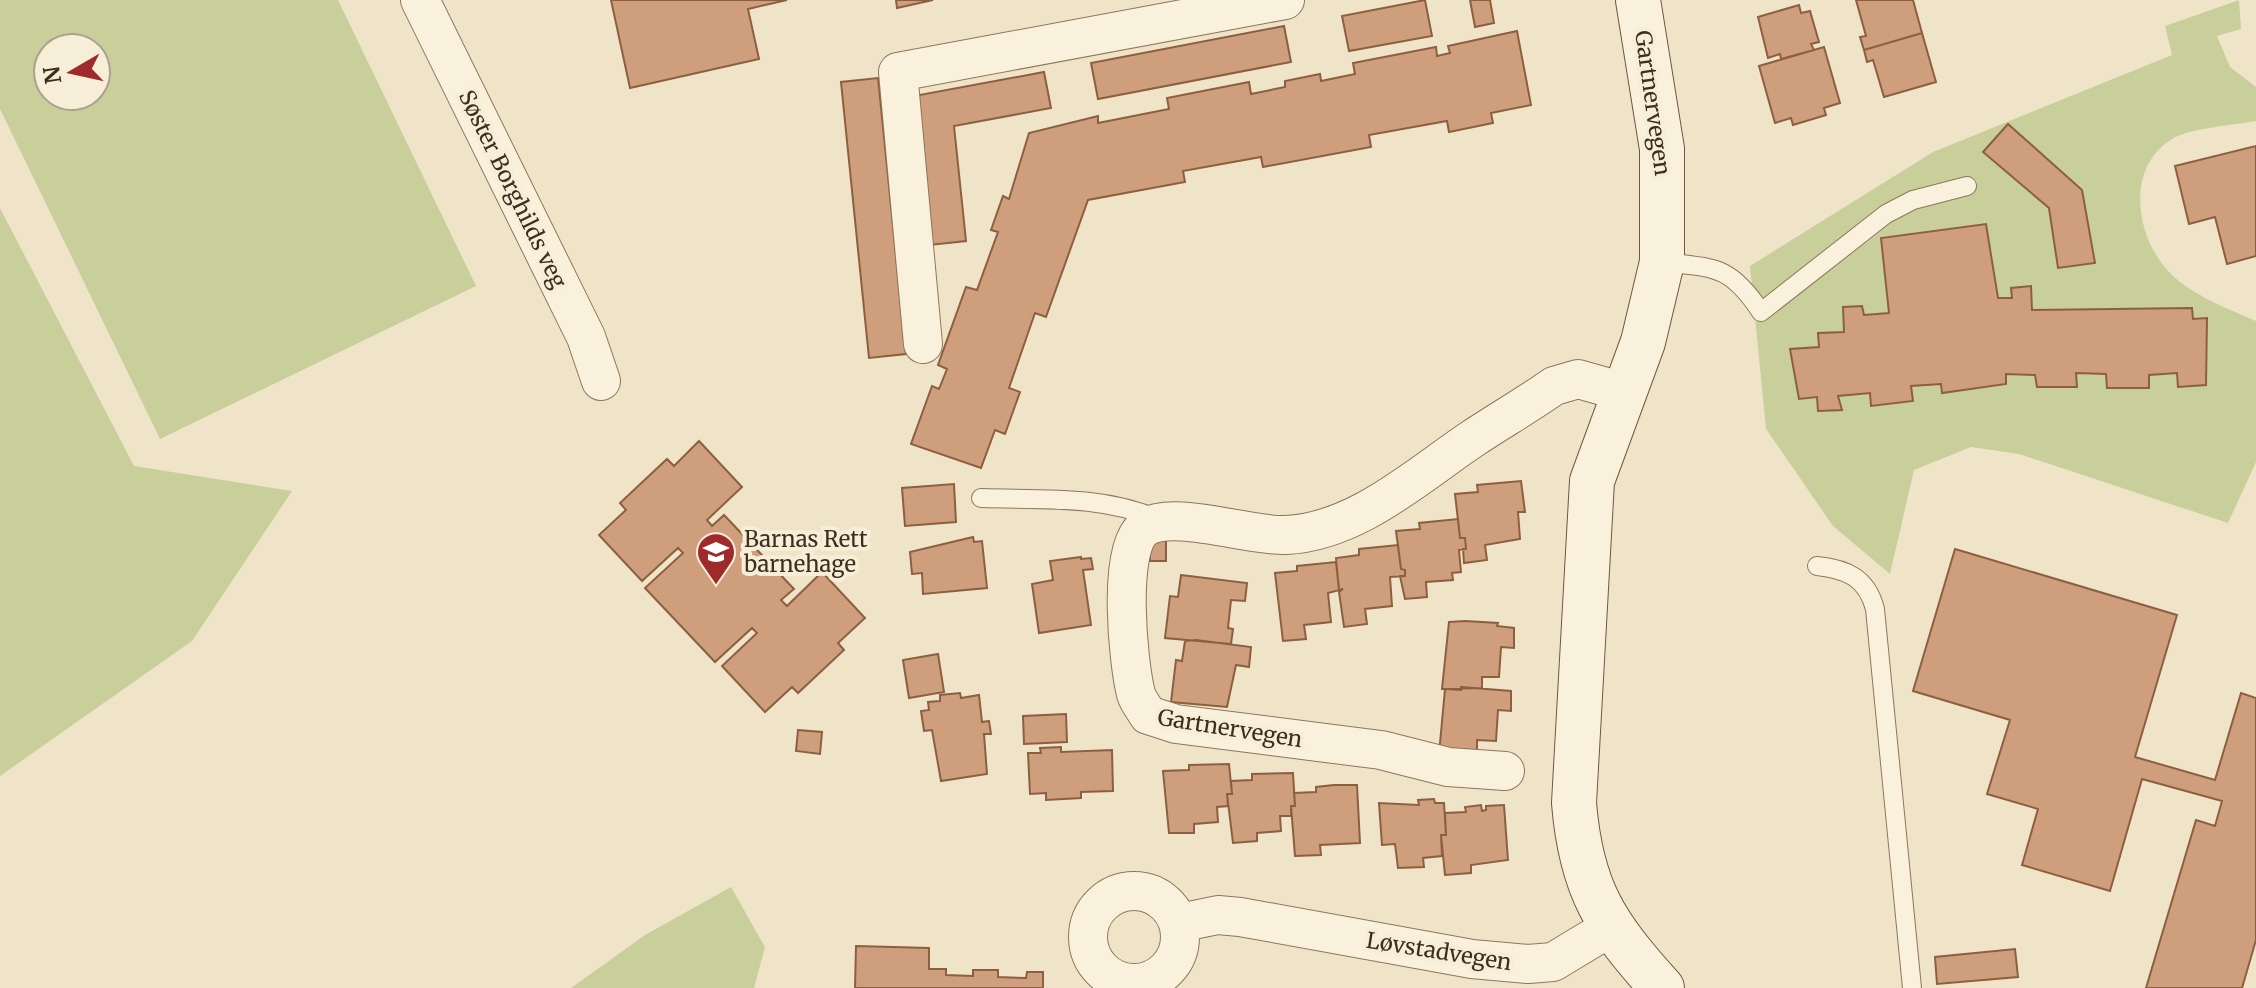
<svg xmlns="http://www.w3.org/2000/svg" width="2256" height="988" font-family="Merriweather,serif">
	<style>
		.green { fill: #c9cf9b; fill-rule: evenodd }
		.building { fill: #cf9f7d; stroke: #8d5f41; stroke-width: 2 }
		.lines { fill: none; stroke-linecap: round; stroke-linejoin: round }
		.lane-casing { stroke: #8d765c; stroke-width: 20 }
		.street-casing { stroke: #8d765c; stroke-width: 40 }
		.secondary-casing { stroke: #6f573f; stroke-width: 46 }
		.lane { stroke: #faf1dc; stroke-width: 18 }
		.street { stroke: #faf1dc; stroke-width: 38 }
		.secondary { stroke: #faf1dc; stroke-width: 44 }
		.labels { text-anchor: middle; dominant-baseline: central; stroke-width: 8; stroke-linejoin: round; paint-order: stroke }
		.street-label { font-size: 22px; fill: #3d2e20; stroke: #f7eed8 }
		.poi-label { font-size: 22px; fill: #3d2e20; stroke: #f7eed8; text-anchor: start }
	</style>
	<rect width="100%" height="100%" fill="#f0e4c8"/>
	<path class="green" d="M 0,0 L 338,0 L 476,286 L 160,439 L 0,109 ZM 48,48 L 96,48 L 96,96 L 48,96 Z
		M 2239,0 L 2241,29 L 2217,36 L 2230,67 L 2256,87 L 2256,121 C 2234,125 2190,128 2172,139 C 2125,168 2135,237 2170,273 C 2193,296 2227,308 2256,321 L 2256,462 L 2228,523 L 2019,454 L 1971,447 L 1914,470 L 1890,574 L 1833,526 L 1766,429 L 1750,266 L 1933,152 L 2172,55 L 2165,26 Z
		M 0,208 L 134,466 L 292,491 L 192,641 L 0,776 Z
		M 731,887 L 765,947 L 754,988 L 571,988 L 645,935 Z"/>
	<path class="building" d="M 611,0 L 787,0 L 748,9 L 759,59 L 630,88 Z
		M 896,0 L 933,0 L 897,8 Z
		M 1425,0 L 1432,36 L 1349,51 L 1342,16 Z
		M 1470,0 L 1490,0 L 1494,23 L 1475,27 Z
		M 1856,0 L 1913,0 L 1922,33 L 1864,50 L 1860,37 L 1866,36 Z
		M 1799,5 L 1801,13 L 1810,11 L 1819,42 L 1811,44 L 1814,50 L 1781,59 L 1780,54 L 1768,58 L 1758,17 Z
		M 1284,26 L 1291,62 L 1098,99 L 1091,63 Z
		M 1517,31 L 1531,105 L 1491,113 L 1493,123 L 1449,132 L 1447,121 L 1369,135 L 1371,147 L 1263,167 L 1261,157 L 1183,171 L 1185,182 L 1088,200 L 1046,317 L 1035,313 L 1009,388 L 1020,392 L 1005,434 L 995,430 L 981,468 L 911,444 L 932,386 L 939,389 L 947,369 L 938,365 L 966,287 L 977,290 L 998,232 L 991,230 L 1003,196 L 1009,199 L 1029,133 L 1098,116 L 1098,123 L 1169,109 L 1167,98 L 1249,82 L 1251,94 L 1285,87 L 1285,81 L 1320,74 L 1321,81 L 1355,74 L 1353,63 L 1436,47 L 1437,56 L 1450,53 L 1448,46 Z
		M 1922,33 L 1936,82 L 1884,97 L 1873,60 L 1867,62 L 1864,50 Z
		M 1824,47 L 1840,103 L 1824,108 L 1826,115 L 1793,125 L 1791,118 L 1775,123 L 1759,66 Z
		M 1044,72 L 1051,108 L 954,126 L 966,241 L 930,245 L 914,96 Z
		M 878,78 L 906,354 L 869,358 L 841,82 Z
		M 2008,124 L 2082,190 L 2095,263 L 2058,268 L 2049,208 L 1983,152 Z
		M 2256,146 L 2256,256 L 2227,264 L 2215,217 L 2189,224 L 2175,166 Z
		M 1986,224 L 1998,298 L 2012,298 L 2011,288 L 2031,286 L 2032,310 L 2192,308 L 2193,319 L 2207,318 L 2206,385 L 2178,387 L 2177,373 L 2149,375 L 2149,388 L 2107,388 L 2106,374 L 2076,373 L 2077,387 L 2037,387 L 2035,375 L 2006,374 L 2006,384 L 1942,393 L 1941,384 L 1911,386 L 1913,401 L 1871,406 L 1870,393 L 1838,396 L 1842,410 L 1818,411 L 1817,397 L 1799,399 L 1790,349 L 1819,347 L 1818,333 L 1844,332 L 1843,307 L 1862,306 L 1864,315 L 1889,313 L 1881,238 Z
		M 699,441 L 742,487 L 707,520 L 712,526 L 724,515 L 794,589 L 781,600 L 787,606 L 822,572 L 865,618 L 838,643 L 844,650 L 798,693 L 792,687 L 765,712 L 722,666 L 757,633 L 752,628 L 715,662 L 645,588 L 683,553 L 678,548 L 642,581 L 599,535 L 626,510 L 620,503 L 667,459 L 674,466 Z
		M 1521,481 L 1525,512 L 1518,512 L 1520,539 L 1485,545 L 1487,560 L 1464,563 L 1463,549 L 1466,549 L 1465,538 L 1460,538 L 1455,494 L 1478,492 L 1477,485 Z
		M 954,484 L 956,522 L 905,526 L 902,488 Z
		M 1458,519 L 1460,538 L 1465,538 L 1466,549 L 1459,550 L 1461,572 L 1452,573 L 1453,580 L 1426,582 L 1427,597 L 1405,599 L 1400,576 L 1405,576 L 1405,570 L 1401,569 L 1396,531 L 1420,529 L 1419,523 Z
		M 973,537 L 974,542 L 982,541 L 987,588 L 923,594 L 922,573 L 912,574 L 910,552 Z
		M 1149,540 L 1166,540 L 1166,561 L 1150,561 Z
		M 1398,545 L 1401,569 L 1405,570 L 1405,576 L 1390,577 L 1392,606 L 1365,609 L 1367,624 L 1344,627 L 1339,592 L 1343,589 L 1339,590 L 1336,558 L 1359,555 L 1359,549 Z
		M 1955,549 L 2177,615 L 2135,757 L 2215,780 L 2241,693 L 2256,698 L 2256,940 L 2242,988 L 2146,988 L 2196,820 L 2215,826 L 2222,801 L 2142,779 L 2110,891 L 2022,865 L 2038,809 L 1987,794 L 2010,720 L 1913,691 Z
		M 1081,557 L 1081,559 L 1091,558 L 1093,569 L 1083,570 L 1091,625 L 1039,633 L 1032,584 L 1053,580 L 1050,561 Z
		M 1336,562 L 1339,590 L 1343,589 L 1328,593 L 1331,622 L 1304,625 L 1306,639 L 1283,641 L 1275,573 L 1297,571 L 1297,566 Z
		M 1181,575 L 1247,583 L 1245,601 L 1231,600 L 1228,628 L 1233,629 L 1231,644 L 1165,638 L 1170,596 L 1178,597 Z
		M 1465,621 L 1498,623 L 1497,626 L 1514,628 L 1514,648 L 1501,647 L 1499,677 L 1482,677 L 1482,688 L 1442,689 L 1449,622 Z
		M 1196,640 L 1251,647 L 1249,667 L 1236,665 L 1227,707 L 1171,702 L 1176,660 L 1182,661 L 1185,641 Z
		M 938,654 L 944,692 L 909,698 L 903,660 Z
		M 1461,687 L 1511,691 L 1511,711 L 1498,710 L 1496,741 L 1477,740 L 1477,755 L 1439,754 L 1445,689 L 1461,690 Z
		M 960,693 L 961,698 L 979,695 L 982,722 L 989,721 L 991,734 L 984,734 L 987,774 L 941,781 L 932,730 L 924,731 L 921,711 L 929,710 L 928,702 L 940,701 L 940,695 Z
		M 1066,714 L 1067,742 L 1024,744 L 1023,716 Z
		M 798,730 L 822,732 L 820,754 L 796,751 Z
		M 1061,747 L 1061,752 L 1112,750 L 1113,791 L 1081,792 L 1081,798 L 1046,800 L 1046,793 L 1030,794 L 1028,753 L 1041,753 L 1040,748 Z
		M 1229,764 L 1232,794 L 1227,794 L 1228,806 L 1217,807 L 1218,822 L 1194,824 L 1194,833 L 1169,833 L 1163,771 L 1189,770 L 1189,765 Z
		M 1293,773 L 1295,806 L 1291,806 L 1291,816 L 1280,816 L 1281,831 L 1257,833 L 1257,841 L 1233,843 L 1227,794 L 1232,794 L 1231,781 L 1252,780 L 1252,774 Z
		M 1334,785 L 1357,785 L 1360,843 L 1320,845 L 1321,855 L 1295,856 L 1291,806 L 1295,806 L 1294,793 L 1316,792 L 1316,787 Z
		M 1434,799 L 1435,803 L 1444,803 L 1446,835 L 1441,835 L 1442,856 L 1423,858 L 1424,867 L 1398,868 L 1395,844 L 1382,845 L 1379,803 L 1419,805 L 1418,800 Z
		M 1481,805 L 1482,811 L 1486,810 L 1486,806 L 1504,805 L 1508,860 L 1471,865 L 1471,873 L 1445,875 L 1441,835 L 1446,835 L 1445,813 L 1466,812 L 1465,807 Z
		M 856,946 L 929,948 L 929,969 L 946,969 L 946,975 L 973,976 L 973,970 L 998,970 L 998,977 L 1026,978 L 1027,972 L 1043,972 L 1043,988 L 855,988 Z
		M 2015,949 L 2018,977 L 1937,984 L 1935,957 Z"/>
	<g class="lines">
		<g class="lane-casing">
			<path id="lane" d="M 1662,262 C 1715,268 1730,265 1761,312 L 1886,214 L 1913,200 L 1967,186
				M 981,498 C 1040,500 1102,495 1157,519
				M 1817,566 C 1847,569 1867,578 1875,609 L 1912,988"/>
		</g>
		<g class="street-casing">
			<path id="street" d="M 420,0 L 586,337 L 601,381
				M 923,344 L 898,72 L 1285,0
				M 1505,771 L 1448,767 L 1381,750 L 1176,724 L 1148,715 C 1144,708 1138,701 1136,694 C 1128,663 1117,549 1143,529 C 1170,508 1250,537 1286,535 C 1356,532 1417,476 1472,439 C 1499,421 1527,405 1554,386 L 1578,379 L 1624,392
				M1088 937a46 46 0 1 1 92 0a46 46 0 1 1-92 0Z
				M 1179,923 L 1218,915 L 1240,917 L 1472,959 L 1528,964 L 1553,962 L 1611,927"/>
		</g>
		<g class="secondary-casing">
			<path id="secondary" d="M 1638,0 L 1662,149 L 1662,262 L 1643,342 L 1592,481 L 1574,803 C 1581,889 1605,925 1662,988"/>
		</g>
		<use href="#lane" class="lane"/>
		<use href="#street" class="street"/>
		<use href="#secondary" class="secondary"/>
	</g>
	<defs>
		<g id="school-pin" transform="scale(2)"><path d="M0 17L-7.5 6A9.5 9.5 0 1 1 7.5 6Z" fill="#9e2a2b" stroke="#f7eed8"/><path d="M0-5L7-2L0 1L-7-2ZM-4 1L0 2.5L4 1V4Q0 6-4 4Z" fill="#fff"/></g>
	</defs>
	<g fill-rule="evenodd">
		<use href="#school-pin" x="716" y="552"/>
	</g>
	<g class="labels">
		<g class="street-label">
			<text transform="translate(1653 103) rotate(82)">Gartnervegen</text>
			<text transform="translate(513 189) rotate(64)">Søster Borghilds veg</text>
			<text transform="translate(1230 728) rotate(9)">Gartnervegen</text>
			<text transform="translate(1439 951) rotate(9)">Løvstadvegen</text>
		</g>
		<g class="poi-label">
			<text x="744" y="539">Barnas Rett<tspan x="744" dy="25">barnehage</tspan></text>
		</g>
	</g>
	<g transform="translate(72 72) rotate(261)"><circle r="38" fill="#f7eed8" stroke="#ada18e" stroke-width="2"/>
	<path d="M0-6L14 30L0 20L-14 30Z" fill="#9e2a2b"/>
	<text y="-12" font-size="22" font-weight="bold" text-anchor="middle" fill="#3d2e20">N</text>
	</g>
</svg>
